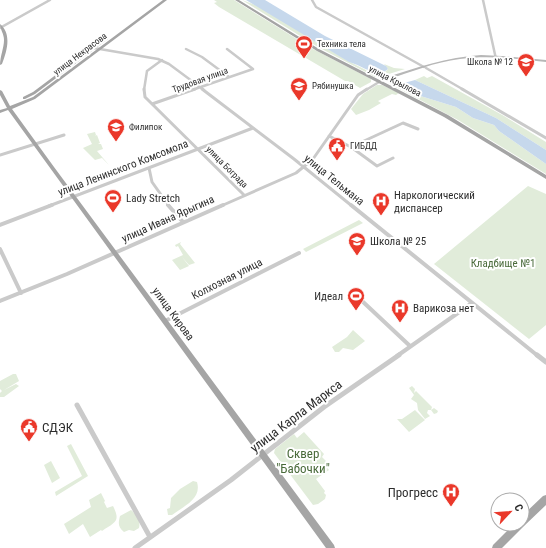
<svg xmlns="http://www.w3.org/2000/svg" width="546" height="548" font-family="'Roboto Condensed',sans-serif">
	<style>
		.green { fill: #e1ecda }
		.water { fill: #c6d8ec }
		.lines { fill: none; stroke-linecap: round; stroke-linejoin: round }
		.street-far3 { stroke: #cacaca; stroke-width: 2.5 }
		.street-far2 { stroke: #cacaca; stroke-width: 3 }
		.street-far1 { stroke: #cacaca; stroke-width: 4 }
		.street { stroke: #cacaca; stroke-width: 5 }
		.secondary { fill: #b7b7b7; fill-rule: evenodd }
		.primary { fill: #a5a5a5; fill-rule: evenodd }
		.labels { text-anchor: middle; dominant-baseline: central; stroke-width: 4; stroke-linejoin: round; paint-order: stroke }
		.far-poi-label { font-size: 9px; fill: #2d2d2d; stroke: #fff; text-anchor: start }
		.far-street-label { font-size: 9px; fill: #2d2d2d; stroke: #fff }
		.street-label { font-size: 11px; fill: #2d2d2d; stroke: #fff }
		.poi-label { font-size: 11px; fill: #2d2d2d; stroke: #fff; text-anchor: start }
		.park-label { font-size: 11px; fill: #496a3a; stroke: #fff }
		.near-street-label { font-size: 13px; fill: #2d2d2d; stroke: #fff }
		.near-poi-label { font-size: 13px; fill: #2d2d2d; stroke: #fff; text-anchor: start }
		.near-park-label { font-size: 13px; fill: #496a3a; stroke: #fff }
	</style>
	<rect width="100%" height="100%" fill="#fff"/>
	<path class="green" d="M 214,0 L 234,0 L 313,49 L 371,79 L 371,82 L 360,88 L 348,81 L 345,81 L 219,7 L 214,3 L 217,2 Z
		M 242,0 L 258,6 L 348,61 L 370,72 L 385,72 L 388,69 L 384,64 L 394,68 L 405,69 L 379,77 L 375,77 L 318,47 Z
		M 424,76 L 427,78 L 432,76 L 504,116 L 546,142 L 546,150 L 496,118 L 415,80 Z
		M 399,80 L 403,82 L 398,85 L 414,94 L 456,107 L 473,118 L 494,125 L 499,131 L 546,164 L 546,174 L 458,120 L 392,85 L 395,82 Z
		M 377,85 L 382,85 L 399,93 L 396,95 L 392,94 L 378,101 L 381,103 L 369,110 L 356,115 L 351,109 L 363,94 Z
		M 95,132 L 96,135 L 95,136 L 97,135 L 100,143 L 98,144 L 101,144 L 103,149 L 97,151 L 109,165 L 102,158 L 95,160 L 83,148 L 92,144 L 87,134 Z
		M 528,186 L 546,194 L 546,325 L 529,339 L 434,264 Z
		M 359,220 L 363,223 L 306,252 L 303,249 Z
		M 181,242 L 180,244 L 195,263 L 189,265 L 182,257 L 189,266 L 180,270 L 172,260 L 183,255 L 178,246 L 176,247 L 175,245 Z
		M 353,330 L 365,341 L 353,350 L 343,348 L 339,352 L 335,352 L 332,347 L 347,337 Z
		M 13,374 L 16,374 L 19,381 L 4,390 L 16,384 L 19,386 L 4,397 L 0,397 L 0,393 L 2,391 L 0,389 L 0,381 Z
		M 412,386 L 415,389 L 414,393 L 416,391 L 432,407 L 431,410 L 434,408 L 438,411 L 437,413 L 434,414 L 431,410 L 428,410 L 427,413 L 430,416 L 425,419 L 418,410 L 417,403 L 411,399 L 414,395 L 409,388 Z
		M 415,410 L 425,420 L 409,432 L 397,419 L 402,419 Z
		M 304,432 L 324,454 L 322,457 L 327,462 L 326,466 L 329,470 L 316,479 L 325,491 L 324,493 L 326,495 L 325,499 L 318,504 L 313,505 L 274,453 L 275,449 L 294,434 L 297,438 Z
		M 71,444 L 88,476 L 56,496 L 55,492 L 82,476 L 67,446 Z
		M 51,461 L 60,478 L 52,483 L 44,465 Z
		M 193,481 L 197,482 C 202,499 184,506 172,515 L 168,515 L 167,509 L 170,508 L 171,498 L 180,489 Z
		M 101,493 L 105,501 L 104,502 L 107,508 L 113,506 C 121,522 115,522 102,531 L 101,530 L 90,537 L 83,524 L 69,534 L 64,524 L 91,507 L 89,500 Z
		M 131,510 C 136,514 141,521 139,528 L 134,531 L 129,530 L 124,532 C 118,527 118,524 120,516 Z"/>
	<path class="water" d="M 246,0 L 265,0 L 325,36 L 386,66 L 388,69 L 384,72 C 369,74 363,66 349,62 Z
		M 415,80 L 496,118 L 546,150 L 546,164 L 499,131 L 494,125 L 473,118 L 456,107 L 414,94 L 397,85 Z"/>
	<g class="lines">
		<path class="street-far3" d="M 312,0 L 316,7 L 424,67
			M 483,0 L 496,59
			M 0,28 L 50,0
			M 94,48 L 158,59 L 169,64 L 204,90
			M 186,49 L 202,57 L 229,77
			M 227,49 L 253,69
			M 426,68 L 464,90
			M 144,90 L 147,71 L 162,60
			M 192,90 L 253,69
			M 366,90 L 379,82"/>
		<path class="street-far2" d="M 144,89 L 145,97 L 244,195
			M 202,89 L 294,159 L 352,206
			M 462,89 L 546,138
			M 152,104 L 195,89
			M 329,136 L 351,147 L 403,123 L 418,129
			M 351,147 L 377,166 L 393,158
			M 0,155 L 64,135
			M 149,168 L 152,182 L 169,206
			M 49,206 L 253,128
			M 221,206 L 296,173 L 313,159 L 358,95 L 367,89"/>
		<path class="street-far1" d="M 168,205 L 183,222
			M 351,205 L 538,356
			M 0,225 L 52,205
			M 0,249 L 21,293
			M 361,300 L 410,346
			M 0,301 L 67,274 L 223,205
			M 165,321 L 299,253
			M 397,356 L 472,303"/>
		<path class="street" d="M 537,355 L 546,362
			M 77,405 L 150,537
			M 135,548 L 231,480 L 324,407 L 399,355"/>
		<path class="secondary" d="M 481,55 L 502,56 L 546,60 L 546,62 C 518,59 489,55 460,59 C 435,62 411,72 386,80 L 380,83 L 377,82 L 384,78 C 416,68 447,57 481,55 Z"/>
		<path class="primary" d="M 163,0 L 167,0 L 35,99 L 12,109 L 54,167 L 334,545 L 335,548 L 326,548 L 8,110 L 0,113 L 0,110 L 7,108 L 0,95 L 0,90 L 2,91 L 10,106 L 33,97 Z
			M 235,0 L 239,0 L 319,49 L 448,115 L 546,175 L 546,179 L 444,117 L 317,51 Z
			M 0,24 C 12,34 7,51 2,64 L 0,65 C 0,56 4,48 4,40 C 4,34 0,29 0,24 Z
			M 105,38 L 108,39 L 35,94 L 25,99 L 23,99 L 23,97 L 33,92 Z
			M 546,495 L 546,505 L 524,526 L 502,548 L 492,548 L 493,545 L 514,524 L 522,524 L 522,516 L 543,496 Z"/>
	</g>
	<defs>
		<g id="stadium-pin" transform="scale(0.9)"><path d="M0 17L-7.5 6A9.5 9.5 0 1 1 7.5 6Z" fill="#ea382a" stroke="#fff"/><path d="M0-5a6.5 5 0 1 0 0 10a6.5 5 0 1 0 0-10ZM-3.5-1.8h7v3.6h-7Z" fill="#fff"/></g>
		<g id="school-pin" transform="scale(0.9)"><path d="M0 17L-7.5 6A9.5 9.5 0 1 1 7.5 6Z" fill="#ea382a" stroke="#fff"/><path d="M0-5L7-2L0 1L-7-2ZM-4 1L0 2.5L4 1V4Q0 6-4 4Z" fill="#fff"/></g>
		<g id="civic-pin" transform="scale(0.9)"><path d="M0 17L-7.5 6A9.5 9.5 0 1 1 7.5 6Z" fill="#ea382a" stroke="#fff"/><path d="M-.6-6.5H3V-4.5H.6V-3L4-1V1h2V6H-6V1h2V-1L-.6-3ZM-1.2 2.5V6h2.4V2.5Z" fill="#fff"/></g>
		<g id="hospital-pin" transform="scale(0.9)"><path d="M0 17L-7.5 6A9.5 9.5 0 1 1 7.5 6Z" fill="#ea382a" stroke="#fff"/><path d="M-5-5h3v3.5h4V-5h3V5h-3V1.5h-4V5h-3Z" fill="#fff"/></g>
	</defs>
	<g fill-rule="evenodd">
		<use href="#stadium-pin" x="304" y="44"/>
		<use href="#school-pin" x="526" y="62"/>
		<use href="#school-pin" x="299" y="86"/>
		<use href="#school-pin" x="116" y="127"/>
		<use href="#civic-pin" x="337" y="146"/>
		<use href="#stadium-pin" x="113" y="198"/>
		<use href="#hospital-pin" x="381" y="201"/>
		<use href="#school-pin" x="357" y="241"/>
		<use href="#stadium-pin" x="356" y="296"/>
		<use href="#hospital-pin" x="400" y="308"/>
		<use href="#civic-pin" x="29" y="427"/>
		<use href="#hospital-pin" x="451" y="492"/>
	</g>
	<g class="labels">
		<g class="far-poi-label">
			<text x="317" y="44">Техника тела</text>
			<text x="513" y="62" text-anchor="end">Школа № 12</text>
			<text x="312" y="86">Рябинушка</text>
			<text x="129" y="127">Филипок</text>
			<text x="350" y="146">ГИБДД</text>
		</g>
		<g class="far-street-label">
			<text transform="translate(80 54) rotate(-37)">улица Некрасова</text>
			<text transform="translate(200 80) rotate(-20)">Трудовая улица</text>
			<text transform="translate(395 81) rotate(27)">улица Крылова</text>
			<text transform="translate(227 167) rotate(45)">улица Бограда</text>
		</g>
		<g class="street-label">
			<text transform="translate(123 168) rotate(-21)">улица Ленинского Комсомола</text>
			<text transform="translate(334 180) rotate(39)">улица Тельмана</text>
			<text transform="translate(168 219) rotate(-24)">улица Ивана Ярыгина</text>
			<text transform="translate(227 279) rotate(-27)">Колхозная улица</text>
			<text transform="translate(173 314) rotate(54)">улица Кирова</text>
		</g>
		<g class="poi-label">
			<text x="394" y="195">Наркологический<tspan x="394" dy="13">диспансер</tspan></text>
			<text x="126" y="198">Lady Stretch</text>
			<text x="370" y="241">Школа № 25</text>
			<text x="343" y="296" text-anchor="end">Идеал</text>
			<text x="413" y="308">Варикоза нет</text>
		</g>
		<g class="park-label">
			<text x="503" y="263">Кладбище №1</text>
		</g>
		<g class="near-street-label">
			<text transform="translate(296 416) rotate(-37)">улица Карла Маркса</text>
		</g>
		<g class="near-poi-label">
			<text x="42" y="427">СДЭК</text>
			<text x="438" y="492" text-anchor="end">Прогресс</text>
		</g>
		<g class="near-park-label">
			<text x="303" y="453">Сквер<tspan x="303" dy="15">"Бабочки"</tspan></text>
		</g>
	</g>
	<g transform="translate(510 512) rotate(64)"><circle r="19" fill="#ffffff" stroke="#ababab"/>
	<path d="M0-3L7 15L0 10L-7 15Z" fill="#ea382a"/>
	<text y="-6" font-size="11" font-weight="bold" text-anchor="middle" fill="#2d2d2d">С</text>
	</g>
</svg>
